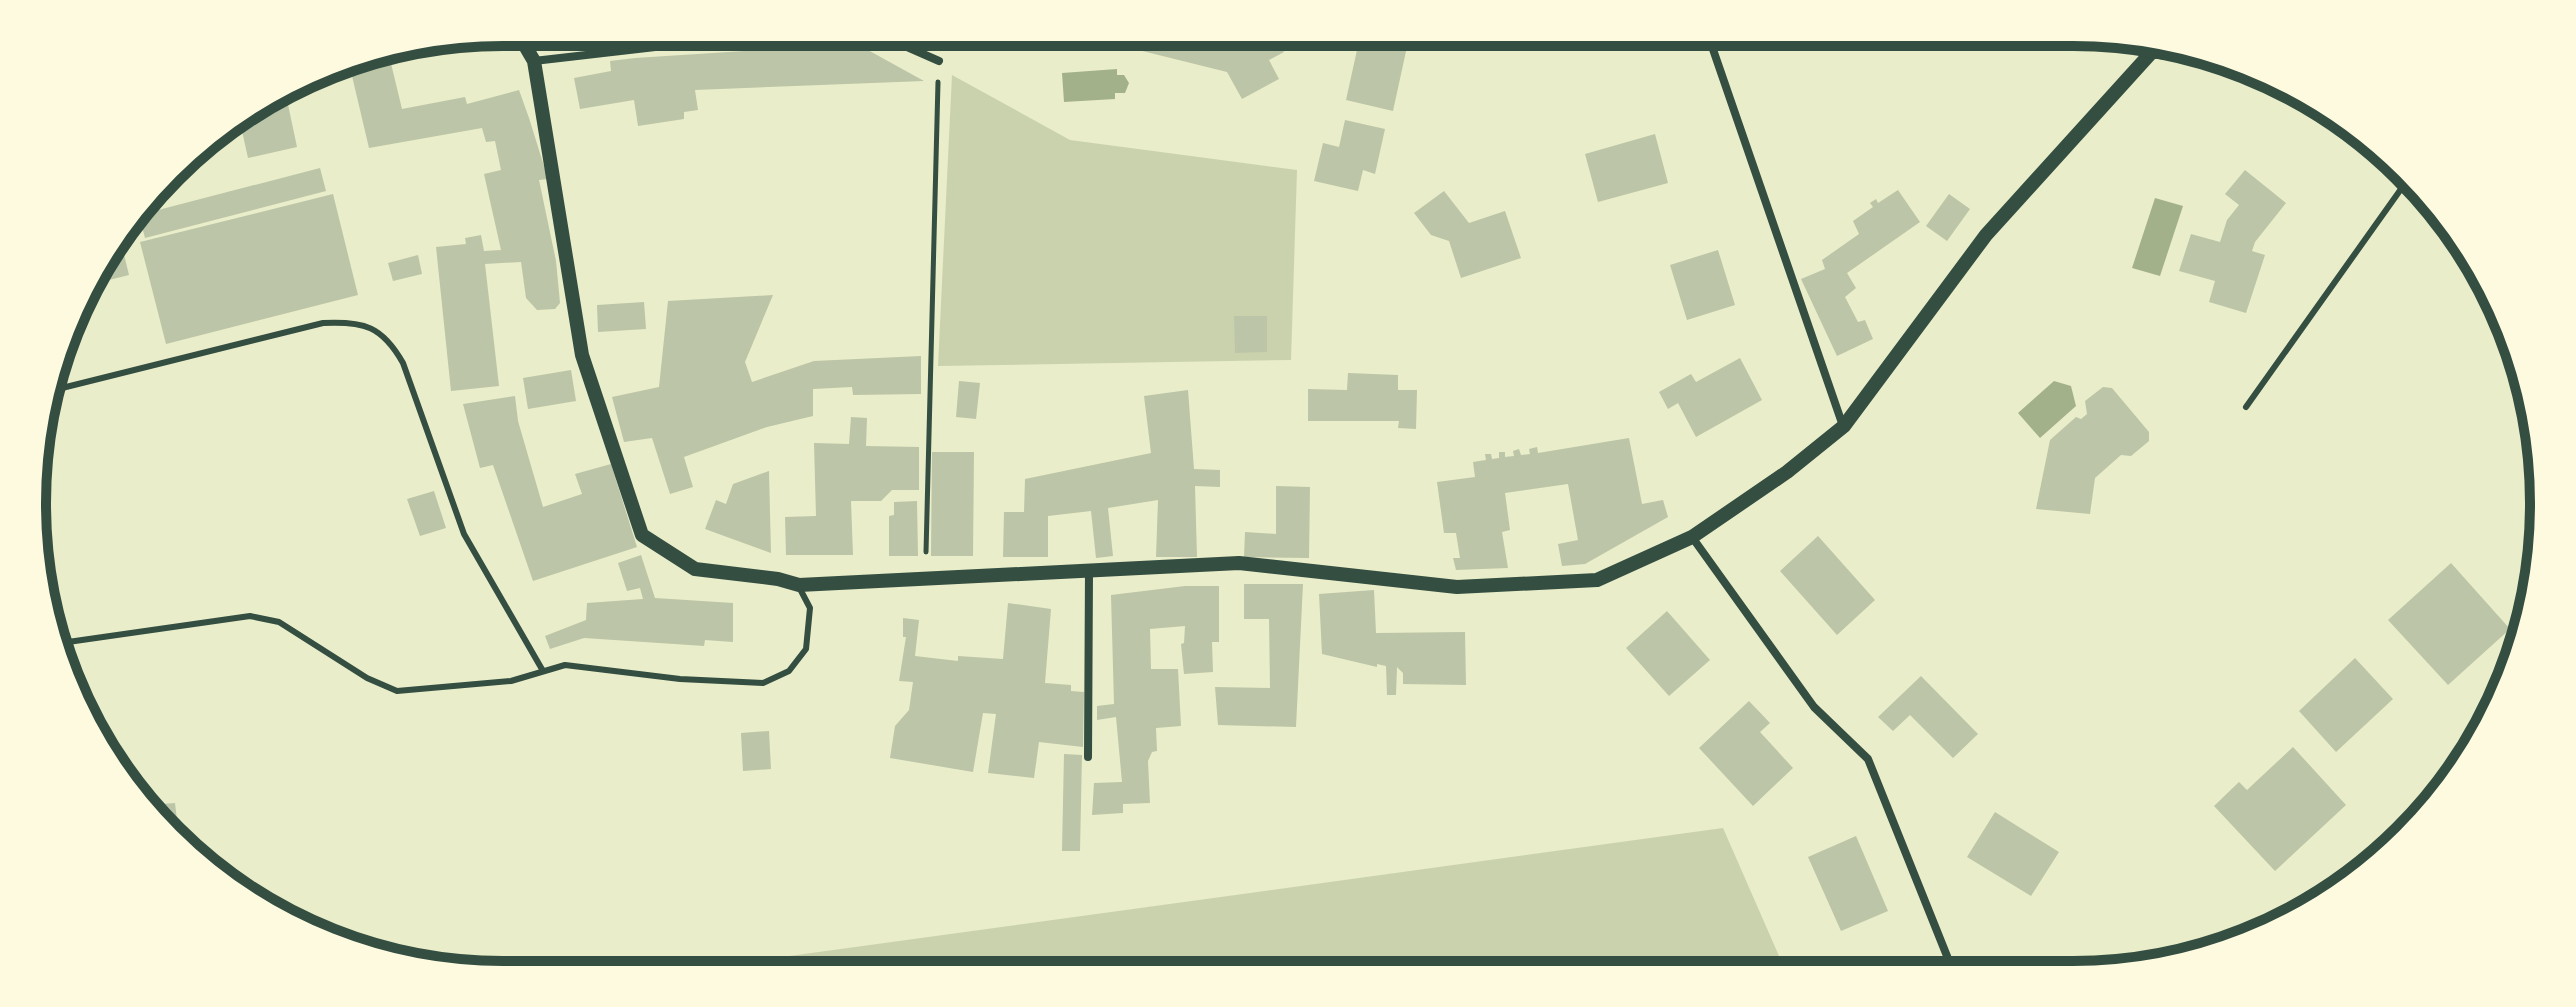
<svg xmlns="http://www.w3.org/2000/svg" width="2576" height="1007" font-family="'Fira Sans Condensed',sans-serif">
	<style>
		.green { fill: #cad2ad }
		.water { fill: #a3b18a }
		.building { fill: #bcc5a7 }
		.lines { fill: none; stroke-linecap: round; stroke-linejoin: round }
		.path { stroke: #344e41; stroke-width: 5 }
		.service { stroke: #344e41; stroke-width: 6 }
		.minor { stroke: #344e41; stroke-width: 8 }
		.tertiary { stroke: #344e41; stroke-width: 14 }
		.rim { fill: none; stroke: #344e41; stroke-width: 10 }
	</style>
	<rect width="100%" height="100%" fill="#e9edc9"/>
	<path class="green" d="M 952,75 L 1070,140 L 1297,170 L 1291,360 L 938,366 Z
		M 1723,828 L 1786,972 L 652,975 L 688,970 Z"/>
	<path class="water" d="M 1117,69 L 1117,75 L 1124,75 L 1129,83 L 1125,93 L 1115,93 L 1115,99 L 1064,102 L 1062,73 Z
		M 2155,198 L 2183,206 L 2160,276 L 2132,268 Z
		M 2054,381 L 2071,386 L 2076,406 L 2040,438 L 2018,413 Z"/>
	<path class="building" d="M 525,32 L 578,32 L 579,34 L 572,42 L 533,49 Z
		M 1084,32 L 1272,32 L 1284,52 L 1269,60 L 1279,79 L 1242,99 L 1227,72 L 1090,38 L 1091,35 Z
		M 1361,32 L 1408,42 L 1393,111 L 1346,100 Z
		M 1587,32 L 1621,32 L 1591,43 Z
		M 857,44 L 924,81 L 695,90 L 698,110 L 684,112 L 684,119 L 638,126 L 634,100 L 580,109 L 574,78 L 611,71 L 610,61 L 635,58 Z
		M 388,51 L 402,109 L 465,97 L 467,104 L 519,90 L 529,118 L 548,179 L 539,180 L 556,261 L 560,303 L 555,309 L 537,310 L 526,298 L 521,262 L 485,264 L 499,386 L 451,391 L 436,247 L 466,244 L 465,238 L 481,235 L 484,251 L 501,250 L 484,174 L 501,170 L 495,141 L 486,142 L 482,128 L 369,148 L 348,59 Z
		M 286,95 L 297,147 L 248,158 L 240,122 Z
		M 1345,120 L 1385,129 L 1375,174 L 1363,170 L 1358,191 L 1314,181 L 1323,143 L 1339,147 Z
		M 1655,134 L 1668,183 L 1598,202 L 1585,154 Z
		M 320,168 L 326,191 L 145,238 L 139,215 Z
		M 2245,170 L 2286,203 L 2255,242 L 2252,251 L 2265,255 L 2246,313 L 2209,302 L 2215,281 L 2179,271 L 2191,234 L 2220,242 L 2227,220 L 2239,205 L 2225,194 Z
		M 1898,190 L 1920,222 L 1847,273 L 1856,288 L 1845,297 L 1858,322 L 1865,320 L 1873,339 L 1837,356 L 1801,279 L 1825,269 L 1822,260 L 1859,234 L 1853,221 L 1873,207 L 1870,203 L 1876,199 L 1878,203 Z
		M 1444,191 L 1469,223 L 1505,211 L 1521,258 L 1461,278 L 1449,241 L 1431,235 L 1414,213 Z
		M 333,194 L 358,295 L 166,344 L 140,242 Z
		M 1949,194 L 1970,209 L 1947,241 L 1926,226 Z
		M 120,238 L 129,275 L 89,285 L 95,268 Z
		M 1718,250 L 1735,305 L 1687,320 L 1670,265 Z
		M 418,255 L 422,274 L 393,281 L 388,263 Z
		M 773,295 L 745,362 L 752,382 L 814,361 L 921,356 L 921,394 L 853,395 L 852,387 L 813,389 L 813,416 L 767,427 L 684,457 L 693,487 L 670,494 L 652,438 L 624,442 L 612,397 L 659,387 L 668,301 Z
		M 644,302 L 646,329 L 598,332 L 597,305 Z
		M 1234,316 L 1267,316 L 1267,352 L 1235,353 Z
		M 1740,358 L 1762,400 L 1696,437 L 1678,403 L 1668,409 L 1659,392 L 1691,374 L 1696,382 Z
		M 571,370 L 576,401 L 528,409 L 523,378 Z
		M 1348,373 L 1398,375 L 1398,390 L 1417,390 L 1416,429 L 1398,428 L 1399,421 L 1308,421 L 1308,389 L 1347,390 Z
		M 959,381 L 980,383 L 976,419 L 956,417 Z
		M 2103,387 L 2112,388 L 2149,432 L 2149,441 L 2131,456 L 2121,455 L 2095,478 L 2090,514 L 2036,509 L 2050,440 L 2076,417 L 2081,419 L 2087,414 L 2085,401 Z
		M 1188,390 L 1194,469 L 1220,470 L 1220,487 L 1195,486 L 1197,557 L 1156,557 L 1158,500 L 1108,508 L 1113,556 L 1096,558 L 1091,511 L 1048,516 L 1048,557 L 1003,557 L 1004,512 L 1024,512 L 1025,479 L 1151,453 L 1144,396 Z
		M 515,396 L 518,421 L 543,507 L 582,494 L 575,474 L 611,464 L 637,547 L 533,581 L 493,465 L 480,468 L 463,404 Z
		M 851,417 L 867,418 L 866,446 L 919,447 L 919,490 L 892,490 L 881,501 L 851,501 L 853,555 L 786,555 L 785,517 L 816,516 L 814,443 L 849,444 Z
		M 1629,438 L 1642,504 L 1663,500 L 1668,517 L 1585,564 L 1562,566 L 1558,544 L 1578,540 L 1568,484 L 1505,493 L 1510,530 L 1502,532 L 1508,568 L 1456,570 L 1453,558 L 1460,558 L 1456,533 L 1444,533 L 1437,482 L 1475,477 L 1473,462 L 1486,460 L 1485,454 L 1491,454 L 1492,459 L 1499,458 L 1499,452 L 1505,452 L 1505,457 L 1514,456 L 1513,451 L 1519,449 L 1521,455 L 1530,454 L 1529,449 L 1537,447 L 1538,453 Z
		M 932,452 L 974,452 L 973,556 L 931,556 Z
		M 769,471 L 771,553 L 705,529 L 716,500 L 726,504 L 733,484 Z
		M 1276,486 L 1310,487 L 1309,558 L 1244,557 L 1245,532 L 1276,534 Z
		M 434,491 L 446,528 L 420,536 L 407,499 Z
		M 917,501 L 918,556 L 889,556 L 889,516 L 894,515 L 894,502 Z
		M 1818,536 L 1875,600 L 1837,635 L 1780,571 Z
		M 641,555 L 655,598 L 733,603 L 733,642 L 705,640 L 704,646 L 584,638 L 550,649 L 545,636 L 586,620 L 587,603 L 643,599 L 640,588 L 627,591 L 618,563 Z
		M 2451,563 L 2510,629 L 2448,685 L 2388,620 Z
		M 1244,584 L 1303,584 L 1296,727 L 1218,725 L 1215,687 L 1270,688 L 1269,619 L 1244,619 Z
		M 1185,586 L 1219,586 L 1219,642 L 1212,642 L 1213,672 L 1184,674 L 1181,644 L 1184,643 L 1185,626 L 1150,629 L 1151,669 L 1178,669 L 1181,726 L 1156,728 L 1157,751 L 1152,752 L 1148,761 L 1150,803 L 1123,804 L 1123,813 L 1092,815 L 1094,783 L 1122,782 L 1116,717 L 1097,720 L 1097,706 L 1114,704 L 1111,595 Z
		M 1374,590 L 1376,633 L 1465,632 L 1466,685 L 1403,684 L 1403,673 L 1397,667 L 1396,695 L 1387,695 L 1386,666 L 1377,664 L 1377,667 L 1322,654 L 1319,594 Z
		M 1008,603 L 1051,609 L 1045,683 L 1071,685 L 1071,691 L 1084,692 L 1083,747 L 1039,742 L 1034,778 L 988,773 L 996,714 L 983,713 L 973,772 L 890,758 L 895,726 L 909,710 L 913,682 L 899,681 L 906,637 L 903,637 L 903,618 L 919,620 L 915,656 L 958,661 L 958,656 L 1003,659 Z
		M 1667,611 L 1710,660 L 1669,696 L 1626,648 Z
		M 2355,658 L 2393,699 L 2336,752 L 2299,711 Z
		M 1921,676 L 1978,734 L 1953,758 L 1910,715 L 1893,731 L 1878,717 Z
		M 1749,701 L 1770,723 L 1760,732 L 1793,768 L 1753,806 L 1699,748 Z
		M 769,731 L 771,769 L 743,771 L 741,733 Z
		M 2293,747 L 2346,805 L 2275,871 L 2214,806 L 2239,782 L 2247,790 Z
		M 1064,754 L 1082,755 L 1080,851 L 1062,851 Z
		M 175,803 L 179,837 L 149,805 Z
		M 1995,812 L 2059,852 L 2031,896 L 1967,857 Z
		M 1856,836 L 1888,911 L 1841,931 L 1808,857 Z"/>
	<g class="lines">
		<path class="path" d="M 926,552 L 938,82"/>
		<path class="service" d="M 54,390 L 323,323 C 364,321 382,326 403,363 L 464,534 L 543,671
			M 2246,407 L 2406,182
			M 61,643 L 250,616 L 279,622 L 367,678 L 397,691 L 511,681 L 565,665 L 680,679 L 763,683 L 789,671 L 806,649 L 810,608 L 799,587"/>
		<path class="minor" d="M 873,32 L 939,61
			M 1707,32 L 1843,426
			M 2150,54 L 2225,63
			M 534,61 L 786,32
			M 1692,537 L 1814,707 L 1868,759 L 1953,971
			M 1088,757 L 1089,571"/>
		<path class="tertiary" d="M 517,32 L 534,61 L 582,355 L 642,535 L 695,569 L 778,579 L 799,585 L 1239,563 L 1457,587 L 1597,580 L 1692,537 L 1787,472 L 1844,426 L 1986,235 L 2150,54 L 2164,44"/>
	</g>
	<path d="M0 0H2576V1007H0ZM503 46H2073A457 457 0 0 1 2530 503V504A457 457 0 0 1 2073 961H503A457 457 0 0 1 46 504V503A457 457 0 0 1 503 46Z" fill="#fefae0" fill-rule="evenodd"/>
	<path class="rim" d="M503 46H2073A457 457 0 0 1 2530 503V504A457 457 0 0 1 2073 961H503A457 457 0 0 1 46 504V503A457 457 0 0 1 503 46Z"/>
</svg>
